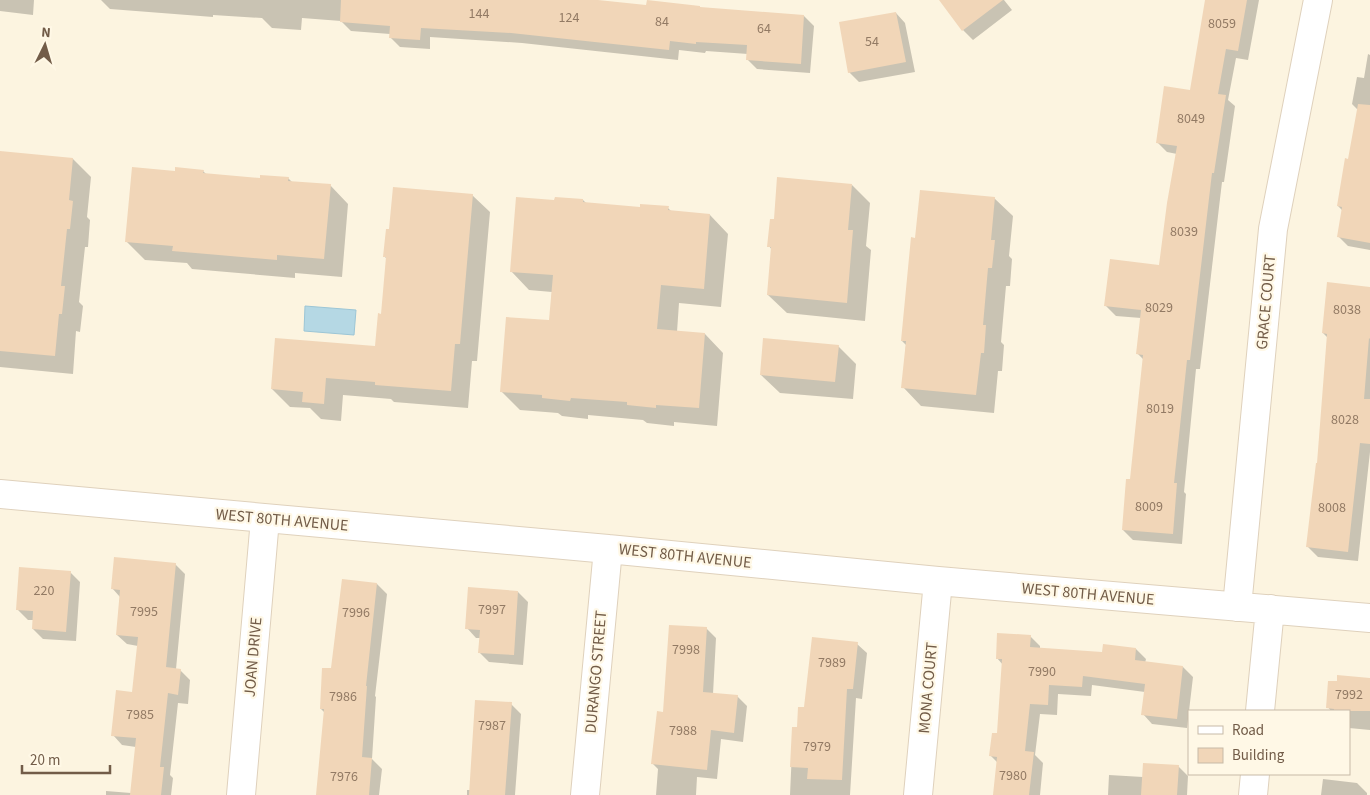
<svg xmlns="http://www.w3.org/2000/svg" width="1370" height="795" font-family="'Source Sans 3',sans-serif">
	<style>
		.water { fill: #b5d8e4; stroke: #9cc6d6 }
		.shadow { fill: #0003 }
		.building { fill: #f1d6b8 }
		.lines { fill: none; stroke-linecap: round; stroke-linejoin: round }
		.street-casing { stroke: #dfd1bc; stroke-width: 30 }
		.street { stroke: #fff; stroke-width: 28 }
		.labels { text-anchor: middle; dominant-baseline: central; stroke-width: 4.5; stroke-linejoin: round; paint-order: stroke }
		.number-label { font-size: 14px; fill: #927a64 }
		.street-label { font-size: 16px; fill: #725c48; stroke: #fff8e6 }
	</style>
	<rect width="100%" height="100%" fill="#fcf4e0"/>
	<path class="water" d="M 305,306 L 356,310 L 354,335 L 304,331 Z"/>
	<path class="shadow" d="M 0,0 L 34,0 L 33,15 L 0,11 Z
		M 101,0 L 588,0 L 647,6 L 701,9 L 804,16 L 814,26 L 810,73 L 757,69 L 747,59 L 748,54 L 706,51 L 705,53 L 679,50 L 678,60 L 522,43 L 430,37 L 430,49 L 400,47 L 390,37 L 390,34 L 351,31 L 341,21 L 302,18 L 301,30 L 272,28 L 262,18 L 213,15 L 213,17 L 110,9 Z
		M 940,0 L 1004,0 L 1012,10 L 973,40 L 963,30 Z
		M 1207,0 L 1259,0 L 1248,60 L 1236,58 L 1228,100 L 1235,106 L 1224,182 L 1222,182 L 1200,369 L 1196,369 L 1184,492 L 1186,494 L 1182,544 L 1133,540 L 1123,530 L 1131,481 L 1144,360 L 1137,353 L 1141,318 L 1116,316 L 1106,306 L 1160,266 L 1177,154 L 1167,152 L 1157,142 L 1191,91 Z
		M 896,13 L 905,23 L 915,72 L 859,82 L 849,72 Z
		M 1368,54 L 1370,55 L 1370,250 L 1348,246 L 1338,236 L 1343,211 L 1338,206 L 1349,160 L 1358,110 L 1352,104 L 1357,77 L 1364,78 Z
		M 0,152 L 73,159 L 91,177 L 87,217 L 90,220 L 88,247 L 85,247 L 79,302 L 83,306 L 80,332 L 76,331 L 73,374 L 0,367 Z
		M 203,171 L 207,175 L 261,179 L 288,178 L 292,182 L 330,185 L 348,204 L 342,277 L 295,273 L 295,278 L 192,269 L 187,263 L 145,260 L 126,241 L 176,172 Z
		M 852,185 L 870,203 L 866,246 L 871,250 L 865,321 L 787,313 L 768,295 L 772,250 L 769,246 Z
		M 472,195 L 490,212 L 477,361 L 472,361 L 468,408 L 394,402 L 391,399 L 343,395 L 341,421 L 321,419 L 310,408 L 290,407 L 272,389 L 376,348 L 383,315 L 387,259 L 384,256 L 390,230 Z
		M 994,198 L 1013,216 L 1009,256 L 1012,259 L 1010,286 L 1006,286 L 1001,342 L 1004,345 L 1002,371 L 998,371 L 994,413 L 921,406 L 903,387 L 906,345 L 902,341 L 916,239 Z
		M 583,200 L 587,204 L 641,209 L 668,208 L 672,212 L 710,215 L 728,234 L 721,307 L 679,303 L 677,332 L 705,334 L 723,353 L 717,426 L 674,422 L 674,426 L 647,423 L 643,420 L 588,415 L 588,419 L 562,416 L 558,413 L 520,410 L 501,391 L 550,321 L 552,292 L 529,290 L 511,271 L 556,201 Z
		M 1370,288 L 1370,452 L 1358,561 L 1318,557 L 1308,547 L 1319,465 L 1328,338 L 1323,333 Z
		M 838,346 L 856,364 L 853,399 L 780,393 L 761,375 Z
		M 175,564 L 185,574 L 176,669 L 180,670 L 190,680 L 188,704 L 178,703 L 170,775 L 173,778 L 171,795 L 106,795 L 106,791 L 131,793 L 136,747 L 122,745 L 113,735 L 133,693 L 138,646 L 127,644 L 117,635 L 120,597 L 112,588 Z
		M 70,572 L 80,582 L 76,641 L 43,639 L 33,629 L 34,620 L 28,620 L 18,610 Z
		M 343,580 L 377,584 L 387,594 L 375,696 L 376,697 L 372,759 L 382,769 L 379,795 L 317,795 L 325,713 L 321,709 L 332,670 Z
		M 518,592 L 528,602 L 523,665 L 489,662 L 479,652 L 480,638 L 476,638 L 467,628 Z
		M 706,628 L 716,638 L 713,694 L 737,696 L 747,706 L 743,742 L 721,739 L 717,779 L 697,777 L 696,795 L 656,795 L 658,769 L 653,764 L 664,713 Z
		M 1030,636 L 1040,646 L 1040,649 L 1103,654 L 1104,646 L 1136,649 L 1146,659 L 1145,663 L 1183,667 L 1193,677 L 1187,728 L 1152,724 L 1143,714 L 1145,692 L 1092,685 L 1091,696 L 1058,694 L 1057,715 L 1040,714 L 1035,755 L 1043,763 L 1040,795 L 994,795 L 998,763 L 991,756 L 998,735 L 1003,665 L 997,658 Z
		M 857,644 L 867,653 L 862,699 L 856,698 L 850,795 L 790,795 L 793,728 L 798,728 Z
		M 1370,679 L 1370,730 L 1349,728 L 1349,711 L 1331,711 L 1328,707 Z
		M 511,704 L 521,714 L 515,795 L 467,795 L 467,790 L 470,790 Z
		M 1178,766 L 1188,776 L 1187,795 L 1108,795 L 1109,775 L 1143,777 Z
		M 1323,779 L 1357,783 L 1367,793 L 1367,795 L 1321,795 Z"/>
	<path class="building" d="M 341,0 L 598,0 L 646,5 L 647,0 L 700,6 L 700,7 L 804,15 L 801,64 L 746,60 L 747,45 L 696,42 L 696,44 L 670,41 L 669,50 L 511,33 L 421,28 L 420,40 L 389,38 L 390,26 L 340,22 Z
		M 939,0 L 1003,0 L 962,31 Z
		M 1205,0 L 1247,0 L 1238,51 L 1226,49 L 1218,94 L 1226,95 L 1214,173 L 1212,173 L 1190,360 L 1187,360 L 1174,483 L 1177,483 L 1173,534 L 1122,530 L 1126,479 L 1130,479 L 1143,355 L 1136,354 L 1141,310 L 1104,306 L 1110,259 L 1159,265 L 1167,203 L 1177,146 L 1156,143 L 1164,86 L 1190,90 Z
		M 896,12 L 906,62 L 848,73 L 839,22 Z
		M 1358,104 L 1370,105 L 1370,243 L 1337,237 L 1342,207 L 1337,206 L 1345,158 L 1348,159 Z
		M 0,151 L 73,158 L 69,200 L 73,201 L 70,229 L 67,229 L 61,286 L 65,286 L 62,314 L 59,314 L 55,356 L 0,351 Z
		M 132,167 L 175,171 L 175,167 L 204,170 L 203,173 L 260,178 L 260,175 L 289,177 L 288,181 L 331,184 L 324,259 L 277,255 L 277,260 L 172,251 L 173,246 L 125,242 Z
		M 777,177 L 852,184 L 848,230 L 853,230 L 847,303 L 767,295 L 771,247 L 767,247 L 770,219 L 774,219 Z
		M 393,187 L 473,194 L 460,344 L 455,344 L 451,391 L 375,385 L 375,382 L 326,378 L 324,404 L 302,402 L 303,392 L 271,389 L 275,338 L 375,346 L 378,313 L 381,314 L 386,257 L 383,257 L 386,229 L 389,229 Z
		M 920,190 L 995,197 L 991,240 L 995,240 L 992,268 L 988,268 L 983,325 L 986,325 L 984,353 L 981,353 L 976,395 L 901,388 L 906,341 L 901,341 L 911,237 L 915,238 Z
		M 516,197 L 554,200 L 555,197 L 583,199 L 583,202 L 640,207 L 640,204 L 669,206 L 668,210 L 710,214 L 704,289 L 661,285 L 657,329 L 705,333 L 699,408 L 656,405 L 656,408 L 627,405 L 627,402 L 571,398 L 570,401 L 542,398 L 542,395 L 500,392 L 506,317 L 549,320 L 553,275 L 510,272 Z
		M 1327,282 L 1370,287 L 1370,339 L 1369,338 L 1364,399 L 1370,399 L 1370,444 L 1360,443 L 1348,552 L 1306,547 L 1316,463 L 1317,463 L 1327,334 L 1322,333 Z
		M 763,338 L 839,345 L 835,382 L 760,375 Z
		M 114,557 L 176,563 L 166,667 L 181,669 L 178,695 L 168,693 L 160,767 L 164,767 L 161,795 L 130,795 L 136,738 L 111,736 L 116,690 L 132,692 L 138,637 L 116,635 L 120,590 L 111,589 Z
		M 19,567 L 71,571 L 66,632 L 32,629 L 33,611 L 16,610 Z
		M 342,579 L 377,583 L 366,686 L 367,686 L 362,757 L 372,758 L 369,795 L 316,795 L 324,709 L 320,709 L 322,668 L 331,668 Z
		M 468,587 L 518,591 L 514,655 L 478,653 L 480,630 L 465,629 Z
		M 669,625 L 707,627 L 703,692 L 738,695 L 734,733 L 711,730 L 707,770 L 651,764 L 657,711 L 663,712 Z
		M 997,633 L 1031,635 L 1030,647 L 1102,652 L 1103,644 L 1136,648 L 1135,660 L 1183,666 L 1177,719 L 1141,715 L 1145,684 L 1083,676 L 1082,687 L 1049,685 L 1048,705 L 1030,704 L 1025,751 L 1034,752 L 1029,795 L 993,795 L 997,757 L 989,756 L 992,733 L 997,733 L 1002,659 L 996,659 Z
		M 812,637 L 858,642 L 853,689 L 847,689 L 842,780 L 807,779 L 808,768 L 790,767 L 792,727 L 797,727 L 798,707 L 804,707 Z
		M 1337,675 L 1370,678 L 1370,711 L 1334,711 L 1334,709 L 1326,708 L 1328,681 L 1337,681 Z
		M 475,700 L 512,702 L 505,795 L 469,795 Z
		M 1143,763 L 1179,765 L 1177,795 L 1141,795 Z"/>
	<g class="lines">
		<g class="street-casing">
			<path id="street" d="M 0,494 L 608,549 L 938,581 L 1370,618
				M 1237,607 L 1273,229 L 1318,0
				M 1260,711 L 1270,609
				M 241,795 L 265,519
				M 585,795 L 608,549
				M 918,795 L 938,581
				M 1253,795 L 1255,774"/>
		</g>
		<use href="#street" class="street"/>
	</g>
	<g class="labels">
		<g class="number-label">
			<text x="479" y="14">144</text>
			<text x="569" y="18">124</text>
			<text x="662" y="22">84</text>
			<text x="1222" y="24">8059</text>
			<text x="764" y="29">64</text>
			<text x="872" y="42">54</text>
			<text x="1191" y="119">8049</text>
			<text x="1184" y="232">8039</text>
			<text x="1159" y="308">8029</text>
			<text x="1347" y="310">8038</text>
			<text x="1160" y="409">8019</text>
			<text x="1345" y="420">8028</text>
			<text x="1149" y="507">8009</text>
			<text x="1332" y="508">8008</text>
			<text x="44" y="591">220</text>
			<text x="492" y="610">7997</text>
			<text x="144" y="612">7995</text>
			<text x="356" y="613">7996</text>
			<text x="686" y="650">7998</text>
			<text x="832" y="663">7989</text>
			<text x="1042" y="672">7990</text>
			<text x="1349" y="695">7992</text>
			<text x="343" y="697">7986</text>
			<text x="140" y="715">7985</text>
			<text x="492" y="726">7987</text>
			<text x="683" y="731">7988</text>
			<text x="817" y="747">7979</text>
			<text x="1013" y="776">7980</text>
			<text x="344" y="777">7976</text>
		</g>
		<g class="street-label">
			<text transform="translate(1266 302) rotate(-85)">GRACE COURT</text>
			<text transform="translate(282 520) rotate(5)">WEST 80TH AVENUE</text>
			<text transform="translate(685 556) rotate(6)">WEST 80TH AVENUE</text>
			<text transform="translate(1088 594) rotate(5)">WEST 80TH AVENUE</text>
			<text transform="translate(253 657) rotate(-85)">JOAN DRIVE</text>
			<text transform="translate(596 672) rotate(-85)">DURANGO STREET</text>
			<text transform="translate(928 688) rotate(-85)">MONA COURT</text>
		</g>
	</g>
	<rect x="1188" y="710" width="162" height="65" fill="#fff8e6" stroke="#c7baa7"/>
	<rect x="1198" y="726" width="25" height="8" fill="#ffffff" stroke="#c7baa7"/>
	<text x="1232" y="735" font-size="15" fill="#725c48">Road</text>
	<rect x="1198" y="748" width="25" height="15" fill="#f1d6b8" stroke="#c7baa7"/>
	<text x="1232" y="760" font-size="15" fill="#725c48">Building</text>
	<g transform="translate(45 45) rotate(5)" stroke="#fff8e6" stroke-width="4" paint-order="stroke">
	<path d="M0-4L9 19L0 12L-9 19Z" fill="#725c48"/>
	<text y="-8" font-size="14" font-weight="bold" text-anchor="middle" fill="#725c48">N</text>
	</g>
	<path d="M22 765v8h88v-8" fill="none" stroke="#725c48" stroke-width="2.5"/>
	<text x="30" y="765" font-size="15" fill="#725c48" stroke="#fff8e6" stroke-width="4" paint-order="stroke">20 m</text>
</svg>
